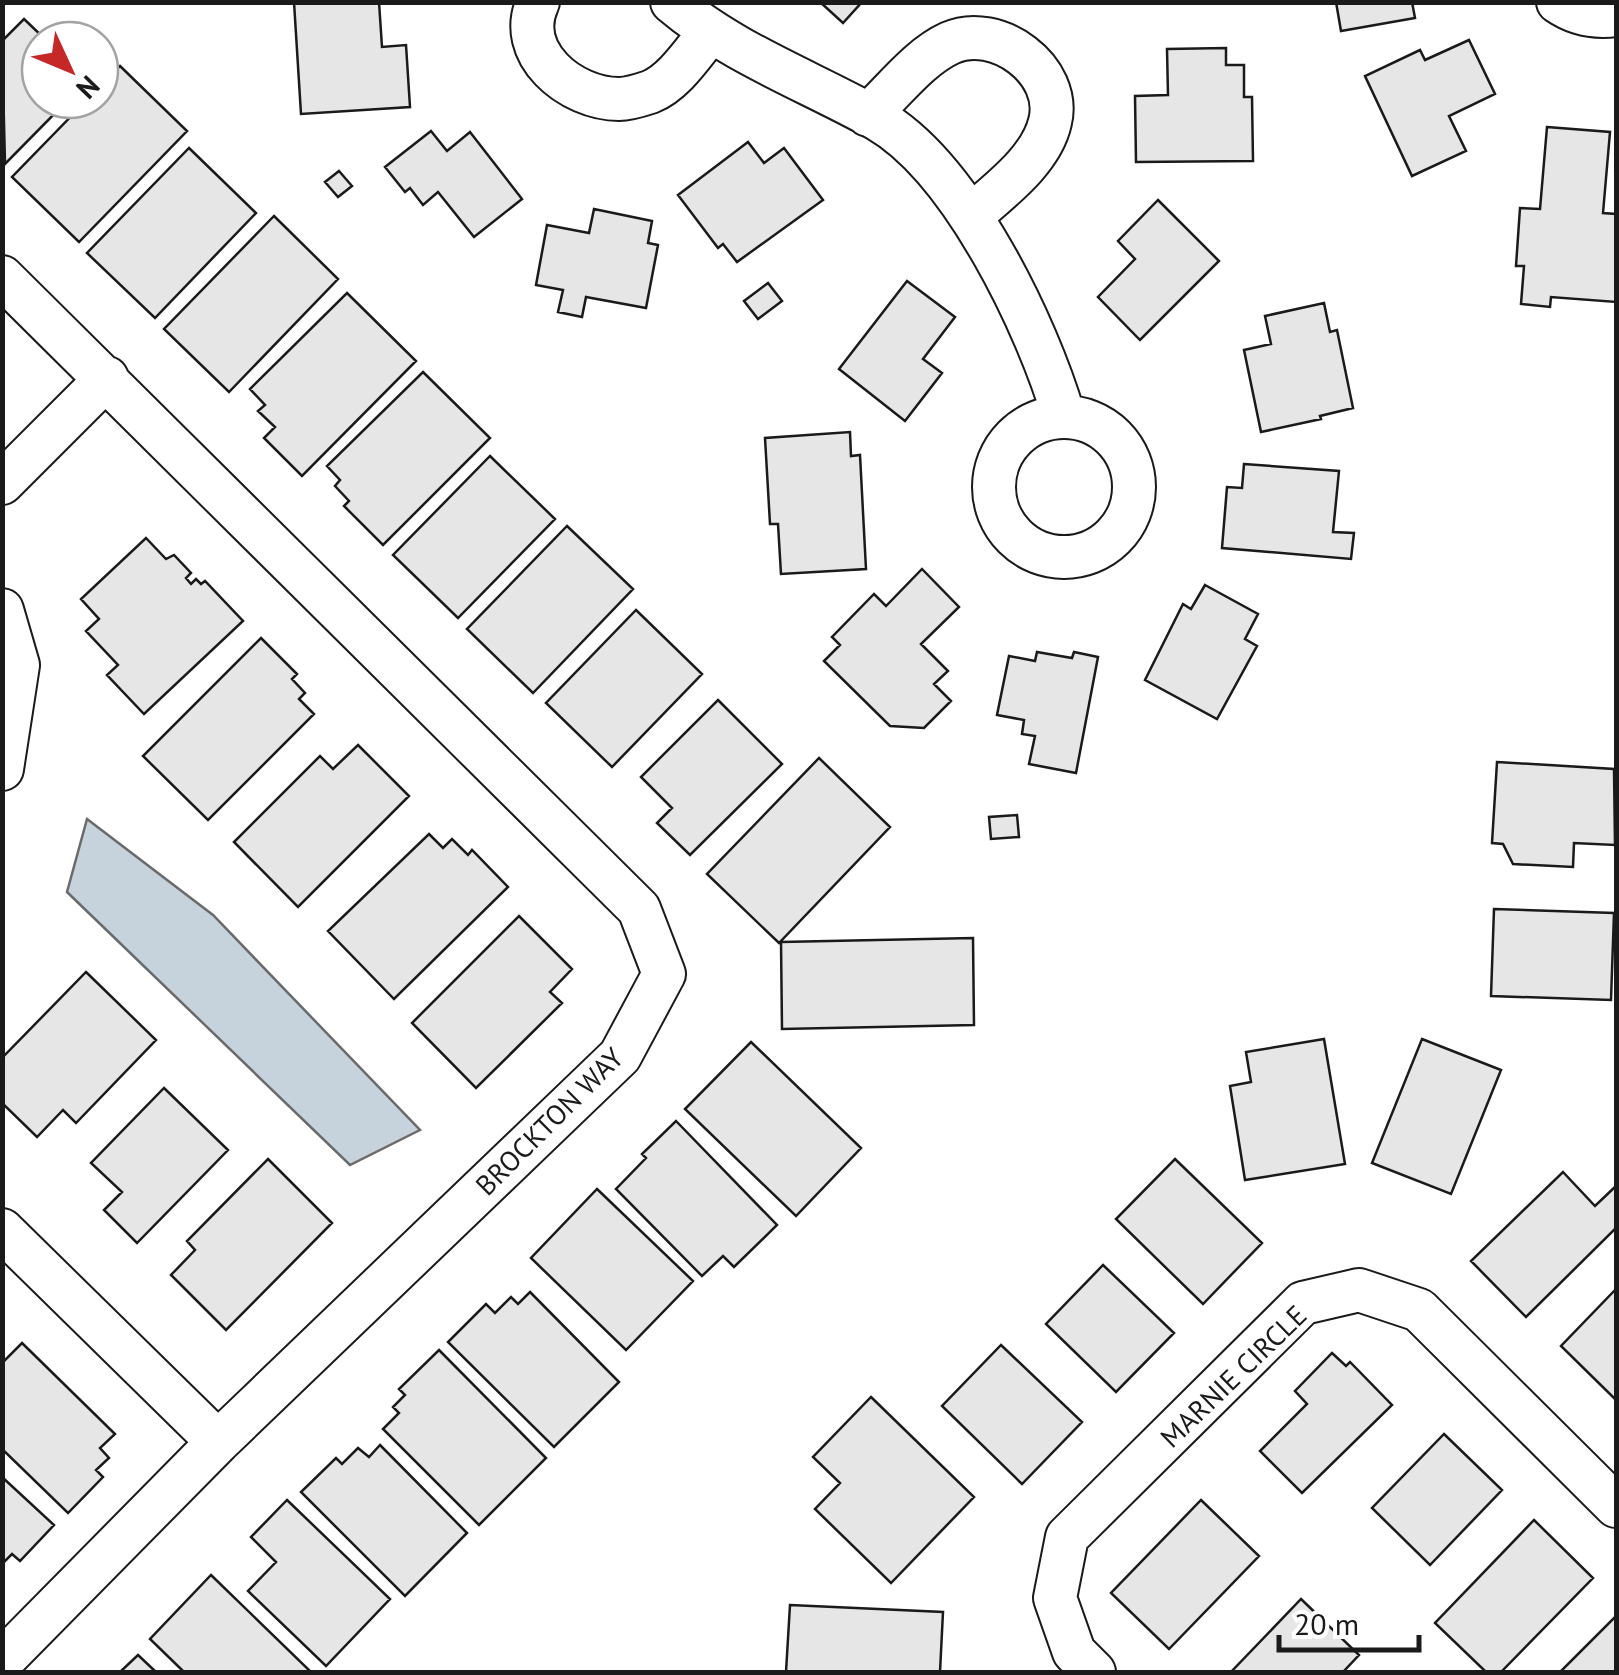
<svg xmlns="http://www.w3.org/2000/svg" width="1619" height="1675" font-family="'PT Sans',sans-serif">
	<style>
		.water { fill: #c6d2dc; stroke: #6a6a6a; stroke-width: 2.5 }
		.building { fill: #e6e6e6; stroke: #1a1a1a; stroke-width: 2.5 }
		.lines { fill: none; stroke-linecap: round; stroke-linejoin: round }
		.street-casing { stroke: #1a1a1a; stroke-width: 46 }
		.street { stroke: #fff; stroke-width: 42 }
		.labels { text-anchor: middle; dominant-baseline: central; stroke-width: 8; stroke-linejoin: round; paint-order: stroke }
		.street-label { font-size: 28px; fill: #1a1a1a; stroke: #fff }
	</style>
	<rect width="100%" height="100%" fill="#fff"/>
	<path class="water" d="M 87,819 L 213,915 L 420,1130 L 350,1165 L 67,892 Z"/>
	<path class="building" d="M 294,2 L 379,2 L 382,47 L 406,45 L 410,107 L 301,114 Z
		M 820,2 L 862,2 L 843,23 Z
		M 1336,2 L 1412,2 L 1415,18 L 1341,31 Z
		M 24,19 L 46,40 L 40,40 L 40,100 L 68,100 L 5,164 L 2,41 Z
		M 1469,40 L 1495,94 L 1449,116 L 1466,151 L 1412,176 L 1365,76 L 1420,50 L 1425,60 Z
		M 1226,48 L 1226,65 L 1244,65 L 1244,97 L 1252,97 L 1253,161 L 1136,162 L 1135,96 L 1168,95 L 1167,49 Z
		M 120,66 L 187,131 L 79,242 L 12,177 L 87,100 L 100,100 L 100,87 Z
		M 1547,127 L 1610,132 L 1603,213 L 1616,214 L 1616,302 L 1551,297 L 1550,307 L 1521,304 L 1524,266 L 1516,266 L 1520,208 L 1540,209 Z
		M 431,131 L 447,151 L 470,132 L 522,199 L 474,237 L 438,192 L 423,205 L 410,188 L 405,192 L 385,167 Z
		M 748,142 L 764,163 L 784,148 L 823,200 L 737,262 L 723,244 L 718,248 L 678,195 Z
		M 189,148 L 256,213 L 155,318 L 87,253 Z
		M 339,171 L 352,186 L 338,197 L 325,182 Z
		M 1158,200 L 1219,261 L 1140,340 L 1098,297 L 1135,259 L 1118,241 Z
		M 594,209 L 652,221 L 648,243 L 658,245 L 646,308 L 586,297 L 582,317 L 558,312 L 563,290 L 536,285 L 547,225 L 589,233 Z
		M 274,216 L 338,279 L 229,392 L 164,329 Z
		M 907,281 L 955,317 L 923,359 L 942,373 L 905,421 L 839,369 Z
		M 768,283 L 782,301 L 758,319 L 744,301 Z
		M 347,293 L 416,361 L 302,476 L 264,438 L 275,427 L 258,411 L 265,405 L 250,389 Z
		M 1324,303 L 1330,332 L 1337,330 L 1353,408 L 1320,416 L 1321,419 L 1261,432 L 1244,350 L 1271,344 L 1265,316 Z
		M 423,372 L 490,438 L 383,545 L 344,506 L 349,501 L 335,486 L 340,480 L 327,466 Z
		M 850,432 L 851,456 L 860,455 L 866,569 L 781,574 L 778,524 L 770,524 L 765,438 Z
		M 490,456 L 555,519 L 458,618 L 393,555 Z
		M 1244,464 L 1339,471 L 1333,532 L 1354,533 L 1351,559 L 1222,548 L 1227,487 L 1242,488 Z
		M 567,526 L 633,589 L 533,693 L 467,629 Z
		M 146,538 L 166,559 L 174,555 L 191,573 L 186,578 L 191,584 L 196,579 L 201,584 L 205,581 L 243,621 L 144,714 L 107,675 L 118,665 L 86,631 L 99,619 L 81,599 Z
		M 922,569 L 959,607 L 921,644 L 948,671 L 934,684 L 951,701 L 924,728 L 890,726 L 824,661 L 840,645 L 832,637 L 874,594 L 886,606 Z
		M 1205,585 L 1258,614 L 1245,639 L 1257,646 L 1217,719 L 1145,680 L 1183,604 L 1191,609 Z
		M 636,610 L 702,674 L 612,767 L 546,703 Z
		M 261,638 L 297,674 L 292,679 L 305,693 L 299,699 L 314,714 L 208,820 L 143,756 Z
		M 1037,652 L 1072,658 L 1074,652 L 1098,657 L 1076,773 L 1029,764 L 1035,736 L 1022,734 L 1024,720 L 997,715 L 1009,656 L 1035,661 Z
		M 718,700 L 782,764 L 690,855 L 657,823 L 672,808 L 641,777 Z
		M 358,745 L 409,796 L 298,907 L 234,842 L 320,756 L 333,769 Z
		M 819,758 L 890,827 L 779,943 L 707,874 Z
		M 1497,762 L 1614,769 L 1615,845 L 1574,843 L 1573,867 L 1513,864 L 1503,844 L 1492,843 Z
		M 1017,815 L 1019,837 L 991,839 L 989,817 Z
		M 429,834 L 443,848 L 452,839 L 468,855 L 472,850 L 508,887 L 394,999 L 328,931 Z
		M 1494,909 L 1614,913 L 1611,1000 L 1491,996 Z
		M 519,916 L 572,969 L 550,992 L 562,1003 L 476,1088 L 412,1023 Z
		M 973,938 L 974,1025 L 782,1029 L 781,942 Z
		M 86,972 L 156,1040 L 76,1123 L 63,1110 L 37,1137 L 2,1103 L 2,1058 Z
		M 1324,1039 L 1345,1164 L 1245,1180 L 1230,1086 L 1251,1082 L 1246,1052 Z
		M 1422,1039 L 1501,1070 L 1451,1194 L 1372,1163 Z
		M 751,1042 L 861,1148 L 796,1216 L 685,1109 Z
		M 164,1088 L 228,1150 L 137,1243 L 104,1210 L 122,1192 L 91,1163 Z
		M 676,1121 L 777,1225 L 734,1267 L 723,1256 L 702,1276 L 616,1189 L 646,1158 L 642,1154 Z
		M 268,1159 L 332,1223 L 226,1330 L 171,1275 L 195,1250 L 187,1241 Z
		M 1175,1159 L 1262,1243 L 1203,1304 L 1116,1219 Z
		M 1563,1172 L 1595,1206 L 1616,1186 L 1616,1228 L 1526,1317 L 1471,1261 Z
		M 597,1189 L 693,1281 L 626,1350 L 531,1258 Z
		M 1103,1265 L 1174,1333 L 1116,1392 L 1046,1324 Z
		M 1616,1289 L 1616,1400 L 1561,1346 Z
		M 530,1292 L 619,1382 L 554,1447 L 448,1342 L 486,1304 L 495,1313 L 511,1297 L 518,1304 Z
		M 22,1343 L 115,1434 L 100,1448 L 109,1458 L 96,1470 L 103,1477 L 68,1513 L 2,1449 L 2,1363 Z
		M 1001,1345 L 1082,1422 L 1022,1484 L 942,1406 Z
		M 439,1350 L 546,1458 L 479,1525 L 383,1429 L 399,1413 L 393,1407 L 405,1395 L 399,1389 Z
		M 1332,1353 L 1346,1366 L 1350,1362 L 1392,1405 L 1302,1493 L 1260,1451 L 1307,1404 L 1295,1391 Z
		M 871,1397 L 974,1497 L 891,1583 L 815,1509 L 840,1483 L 813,1457 Z
		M 1444,1434 L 1502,1490 L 1430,1565 L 1372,1508 Z
		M 380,1445 L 467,1533 L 405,1596 L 301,1492 L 336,1458 L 342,1464 L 358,1448 L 369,1457 Z
		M 2,1477 L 54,1525 L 20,1561 L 12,1554 L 2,1564 Z
		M 287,1500 L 390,1599 L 326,1666 L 248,1591 L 276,1562 L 251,1537 Z
		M 1201,1500 L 1259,1556 L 1169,1649 L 1111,1593 Z
		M 1534,1520 L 1593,1578 L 1501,1672 L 1486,1672 L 1435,1623 Z
		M 211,1575 L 309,1670 L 306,1672 L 184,1672 L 150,1639 Z
		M 1301,1599 L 1359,1655 L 1343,1672 L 1231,1672 Z
		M 790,1605 L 943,1612 L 940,1672 L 786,1672 Z
		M 1616,1616 L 1616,1672 L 1560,1672 Z
		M 138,1655 L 156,1672 L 120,1672 Z"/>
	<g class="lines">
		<g class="street-casing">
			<path id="street" d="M 538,2 C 514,53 571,99 619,99 C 628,99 641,95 650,92 C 675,82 694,51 711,31
				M 672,2 C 732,53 809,81 877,119 C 962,168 1037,325 1064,417
				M 1558,2 C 1577,15 1595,18 1616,15
				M 868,115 C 893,92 919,57 950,43 C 996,22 1063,70 1050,122 C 1041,161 999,191 971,216
				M 2,277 L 639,909 L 664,974 L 620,1056 L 218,1442 L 2,1661
				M994 487a70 70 0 1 1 140 0a70 70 0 1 1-140 0Z
				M 2,483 L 107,378
				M 2,610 L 18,665 L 2,769
				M 2,1230 L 218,1442
				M 1094,1672 L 1074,1652 L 1055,1598 L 1067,1537 L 1303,1303 L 1359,1290 L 1419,1310 L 1616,1506"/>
		</g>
		<use href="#street" class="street"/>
	</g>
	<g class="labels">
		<g class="street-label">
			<text transform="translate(549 1121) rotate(-45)">BROCKTON WAY</text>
			<text transform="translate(1233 1376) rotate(-44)">MARNIE CIRCLE</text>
		</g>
	</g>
	<rect width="1619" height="1675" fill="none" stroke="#1a1a1a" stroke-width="10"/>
	<g transform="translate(70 70) rotate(134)"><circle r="48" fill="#ffffff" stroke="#a3a3a3" stroke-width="2.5"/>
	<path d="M0-8L18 38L0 25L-18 38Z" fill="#c62828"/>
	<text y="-15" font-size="28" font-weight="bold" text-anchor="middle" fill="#1a1a1a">N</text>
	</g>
	<path d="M1279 1635v15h140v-15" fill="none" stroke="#1a1a1a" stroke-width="5"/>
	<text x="1294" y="1635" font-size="30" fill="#1a1a1a" stroke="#ffffff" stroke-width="8" paint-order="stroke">20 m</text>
</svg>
